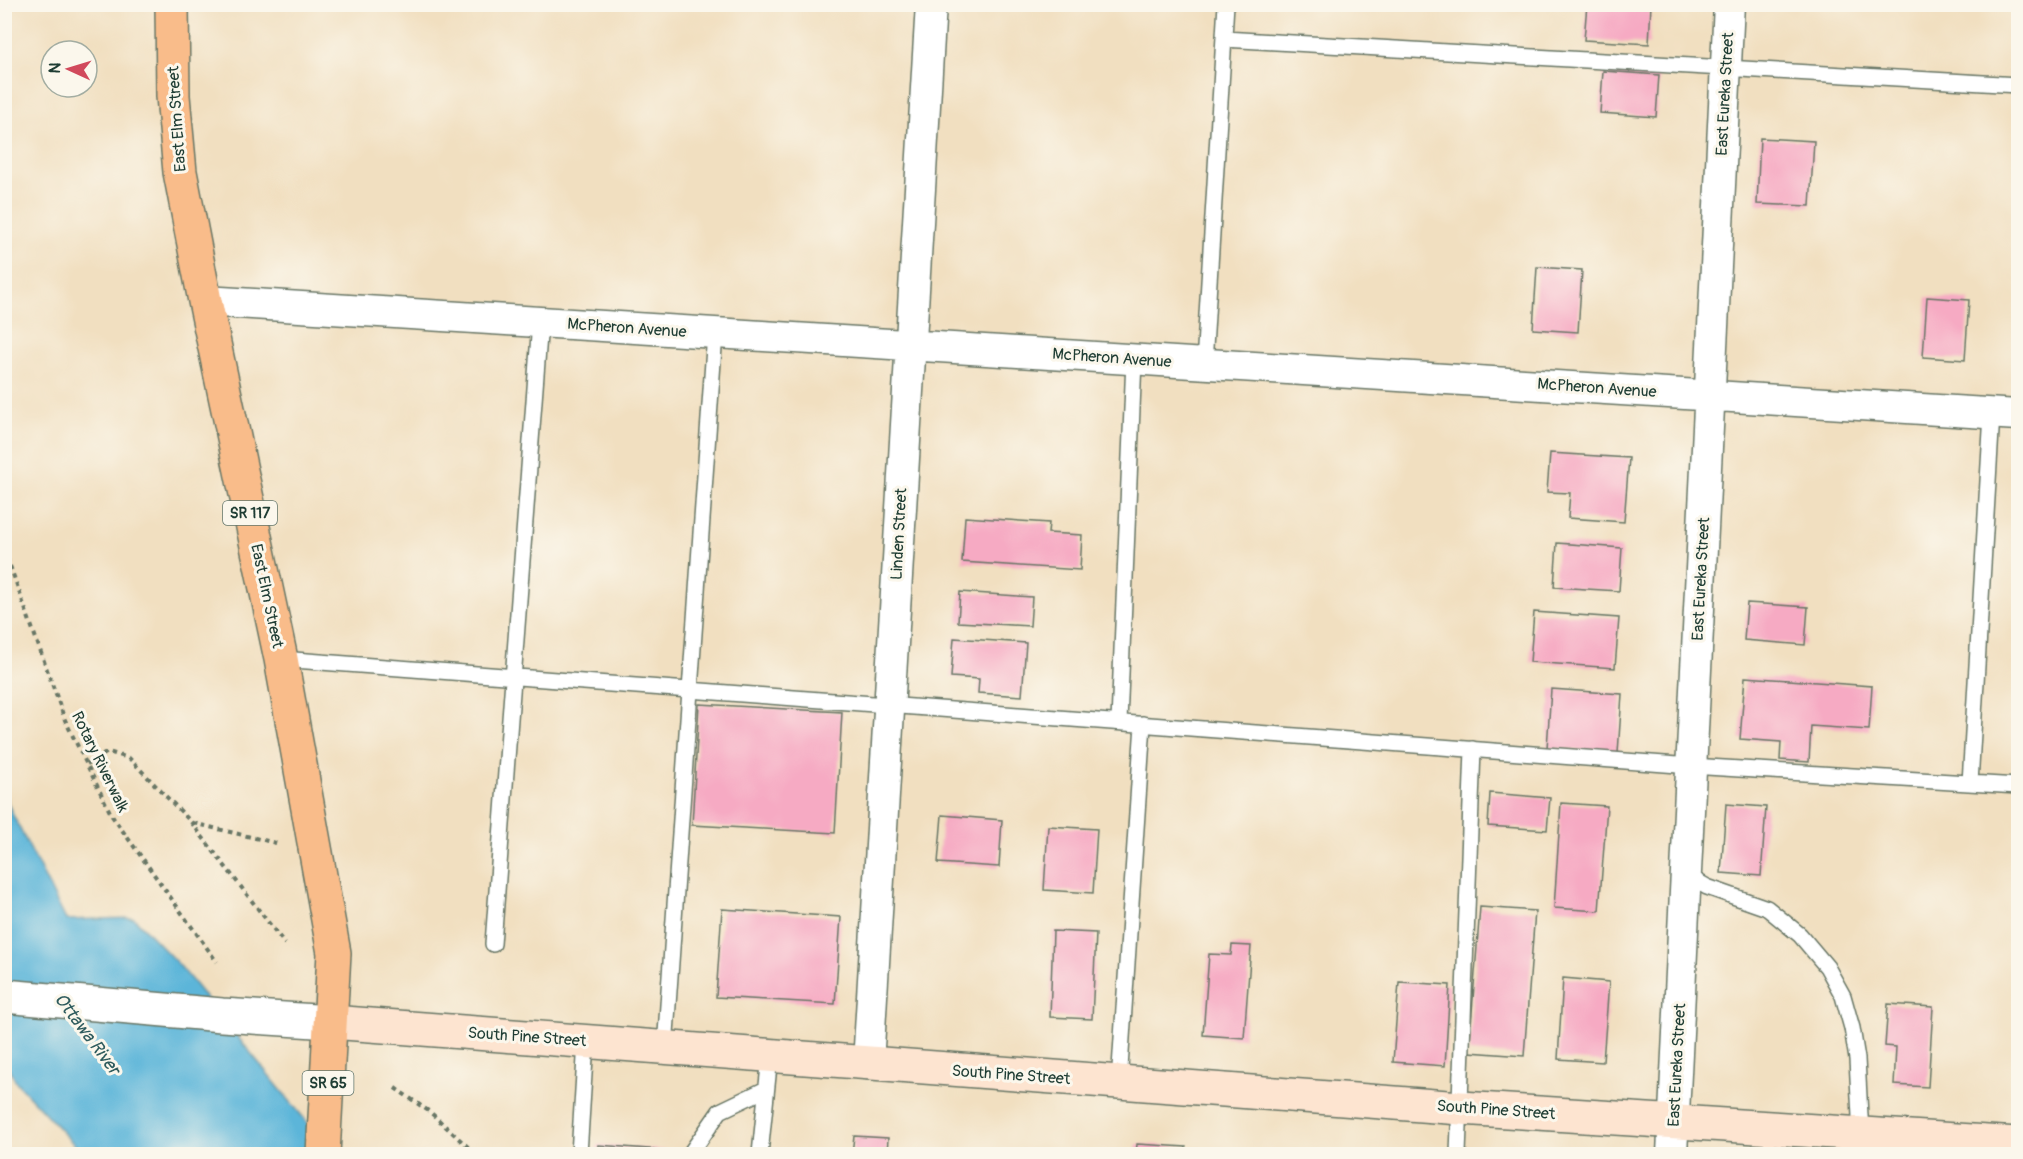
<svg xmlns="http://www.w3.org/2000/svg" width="2023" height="1159" font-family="Pangolin,sans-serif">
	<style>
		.water { fill: #5bb5d9; stroke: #3d7986; stroke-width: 1.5 }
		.building { fill: #f6aac3 }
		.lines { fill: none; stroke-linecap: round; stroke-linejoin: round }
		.service-casing { stroke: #687665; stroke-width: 18 }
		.minor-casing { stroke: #687665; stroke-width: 33 }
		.tertiary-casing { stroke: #687665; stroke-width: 36 }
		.secondary-casing { stroke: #687665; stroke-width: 36 }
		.primary-casing { stroke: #687665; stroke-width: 36 }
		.path { stroke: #687665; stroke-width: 4; stroke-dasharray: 4.5 4.5; stroke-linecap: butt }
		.service { stroke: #fff; stroke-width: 15 }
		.minor { stroke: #fff; stroke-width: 30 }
		.tertiary { stroke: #fff; stroke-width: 33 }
		.secondary { stroke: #fde4d0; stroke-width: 33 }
		.primary { stroke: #f9bc8a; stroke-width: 33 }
		.labels { text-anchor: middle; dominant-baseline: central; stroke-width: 6; stroke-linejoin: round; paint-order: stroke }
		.shield { fill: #fbf7ec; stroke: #61756b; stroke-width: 1.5 }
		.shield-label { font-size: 15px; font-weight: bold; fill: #1f3d34 }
		.street-label { font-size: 16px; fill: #1f3d34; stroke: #fbf7ec }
		.water-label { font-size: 18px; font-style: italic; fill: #2e5b5d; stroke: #fbf7ec }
	</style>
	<rect width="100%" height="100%" fill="#fbf7ec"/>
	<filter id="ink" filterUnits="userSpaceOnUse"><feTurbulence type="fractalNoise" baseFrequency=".0167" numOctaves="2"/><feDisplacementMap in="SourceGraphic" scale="12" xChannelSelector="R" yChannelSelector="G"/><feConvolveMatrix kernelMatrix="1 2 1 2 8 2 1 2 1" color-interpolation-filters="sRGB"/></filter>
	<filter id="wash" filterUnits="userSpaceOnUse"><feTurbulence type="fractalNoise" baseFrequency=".008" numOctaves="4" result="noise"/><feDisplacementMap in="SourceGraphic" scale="24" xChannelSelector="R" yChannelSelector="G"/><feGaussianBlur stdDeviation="1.35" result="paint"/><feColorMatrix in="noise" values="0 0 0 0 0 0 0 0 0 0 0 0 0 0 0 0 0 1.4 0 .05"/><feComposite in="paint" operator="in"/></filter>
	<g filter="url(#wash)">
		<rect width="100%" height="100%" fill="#f1dfc0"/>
		<path class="water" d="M 4,793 L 11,811 L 66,920 L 134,918 L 180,966 L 333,1154 L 83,1154 L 16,1082 L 4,1059 Z"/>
		<g id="blocks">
			<path class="building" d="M 1587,4 L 1651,4 L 1649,44 L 1584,40 Z
				M 1603,71 L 1659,75 L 1656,117 L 1600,113 Z
				M 1760,138 L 1814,141 L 1810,206 L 1757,204 Z
				M 1537,267 L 1582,270 L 1578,332 L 1533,329 Z
				M 1927,297 L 1969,300 L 1965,360 L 1923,357 Z
				M 1550,453 L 1629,458 L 1624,522 L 1568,518 L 1570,493 L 1547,492 Z
				M 965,517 L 1049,523 L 1048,533 L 1082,535 L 1080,570 L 962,562 Z
				M 1557,543 L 1622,548 L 1619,591 L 1554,587 Z
				M 960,592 L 1032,597 L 1030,626 L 958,622 Z
				M 1747,603 L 1808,607 L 1805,645 L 1744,640 Z
				M 1534,612 L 1619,618 L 1615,668 L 1530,662 Z
				M 954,638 L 1026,643 L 1022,696 L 978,693 L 979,679 L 951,677 Z
				M 1745,677 L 1872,686 L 1869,730 L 1811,726 L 1809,762 L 1780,760 L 1781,742 L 1740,739 Z
				M 1551,689 L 1622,694 L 1618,753 L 1547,748 Z
				M 699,704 L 842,712 L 835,833 L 692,825 Z
				M 1490,793 L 1550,798 L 1547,830 L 1488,826 Z
				M 1561,803 L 1607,806 L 1599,911 L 1554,908 Z
				M 1726,804 L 1766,807 L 1761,876 L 1721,873 Z
				M 942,815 L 1002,820 L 999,867 L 938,863 Z
				M 1048,826 L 1097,829 L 1093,893 L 1044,890 Z
				M 1480,907 L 1535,911 L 1524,1056 L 1469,1052 Z
				M 722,909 L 841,917 L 835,1004 L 716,997 Z
				M 1053,931 L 1096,933 L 1092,1019 L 1050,1017 Z
				M 1232,945 L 1251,946 L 1244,1038 L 1203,1035 L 1209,954 L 1231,955 Z
				M 1563,978 L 1609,982 L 1603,1062 L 1558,1059 Z
				M 1399,982 L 1450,985 L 1445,1066 L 1393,1062 Z
				M 1888,1004 L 1933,1007 L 1928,1087 L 1894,1085 L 1896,1047 L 1885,1046 Z
				M 854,1136 L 888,1138 L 887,1154 L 852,1154 Z
				M 1137,1144 L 1186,1147 L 1186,1154 L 1136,1154 Z
				M 598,1145 L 674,1151 L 674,1154 L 597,1154 Z"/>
		</g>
	</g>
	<g filter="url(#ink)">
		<use href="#blocks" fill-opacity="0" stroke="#687665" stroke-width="1.5"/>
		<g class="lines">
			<g class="service-casing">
				<path id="service" d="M 1224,39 L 2018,85
					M 1204,364 L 1226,4
					M 281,659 L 1691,766 L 2018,786
					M 1119,722 L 1134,360
					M 1970,783 L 1992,414
					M 1686,875 L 1707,887 L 1767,908 L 1800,935 L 1827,967 L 1843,996 L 1852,1028 L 1857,1059 L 1861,1135
					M 493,944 L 540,322
					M 665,1048 L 715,333
					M 1119,1083 L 1143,724
					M 579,1154 L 586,1042
					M 690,1154 L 720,1111 L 766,1089
					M 760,1154 L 770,1056
					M 1458,1154 L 1473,749"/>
			</g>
			<g class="minor-casing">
				<path id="minor" d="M 205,301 L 2018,415
					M 868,1064 L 931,4
					M 1672,1154 L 1729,4"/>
			</g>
			<g class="tertiary-casing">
				<path id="tertiary" d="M 4,996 L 222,1015 L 331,1022"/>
			</g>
			<g class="secondary-casing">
				<path id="secondary" d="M 331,1022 L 1461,1108 L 2018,1144"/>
			</g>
			<g class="primary-casing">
				<path id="primary" d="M 172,4 L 173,96 L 180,172 L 205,301 L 281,659 L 334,953 L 323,1154"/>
			</g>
			<path class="path" d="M 4,549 L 65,720 L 112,816 L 217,962
				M 87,764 L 108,752 L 129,758 L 191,822 L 285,944
				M 193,823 L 280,844
				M 395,1088 L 430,1112 L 469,1148 L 471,1154"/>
			<use href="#service" class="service"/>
			<use href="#minor" class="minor"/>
			<use href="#tertiary" class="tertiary"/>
			<use href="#secondary" class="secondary"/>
			<use href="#primary" class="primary"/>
		</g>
	</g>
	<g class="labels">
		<g class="shield">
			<rect x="223" y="501" width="54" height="24" rx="4.5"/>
			<rect x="302.5" y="1071" width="51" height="24" rx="4.5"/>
		</g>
		<g class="shield-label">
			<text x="250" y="513">SR 117</text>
			<text x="328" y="1083">SR 65</text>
		</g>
		<g class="street-label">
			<text transform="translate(1725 94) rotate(-87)">East Eureka Street</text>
			<text transform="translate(177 119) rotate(-94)">East Elm Street</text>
			<text transform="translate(627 328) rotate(4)">McPheron Avenue</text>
			<text transform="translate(1112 358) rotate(4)">McPheron Avenue</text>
			<text transform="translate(1597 388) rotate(4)">McPheron Avenue</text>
			<text transform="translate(899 534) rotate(-87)">Linden Street</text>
			<text transform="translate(1701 579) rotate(-87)">East Eureka Street</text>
			<text transform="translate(267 596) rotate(78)">East Elm Street</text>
			<text transform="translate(100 762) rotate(64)">Rotary Riverwalk</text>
			<text transform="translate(527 1037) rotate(4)">South Pine Street</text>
			<text transform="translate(1677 1065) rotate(-87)">East Eureka Street</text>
			<text transform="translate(1011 1075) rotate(4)">South Pine Street</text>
			<text transform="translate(1496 1110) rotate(4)">South Pine Street</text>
		</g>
		<g class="water-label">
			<text transform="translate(87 1034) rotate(53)">Ottawa River</text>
		</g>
	</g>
	<rect width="2023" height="1159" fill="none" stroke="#fbf7ec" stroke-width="24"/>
	<g transform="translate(69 69) rotate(274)"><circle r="28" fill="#fbf7ec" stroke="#a3ada2" stroke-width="1.5"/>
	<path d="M0-4.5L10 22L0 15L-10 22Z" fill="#d1495b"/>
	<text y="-9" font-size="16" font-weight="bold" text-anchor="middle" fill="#1f3d34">N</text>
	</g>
</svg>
